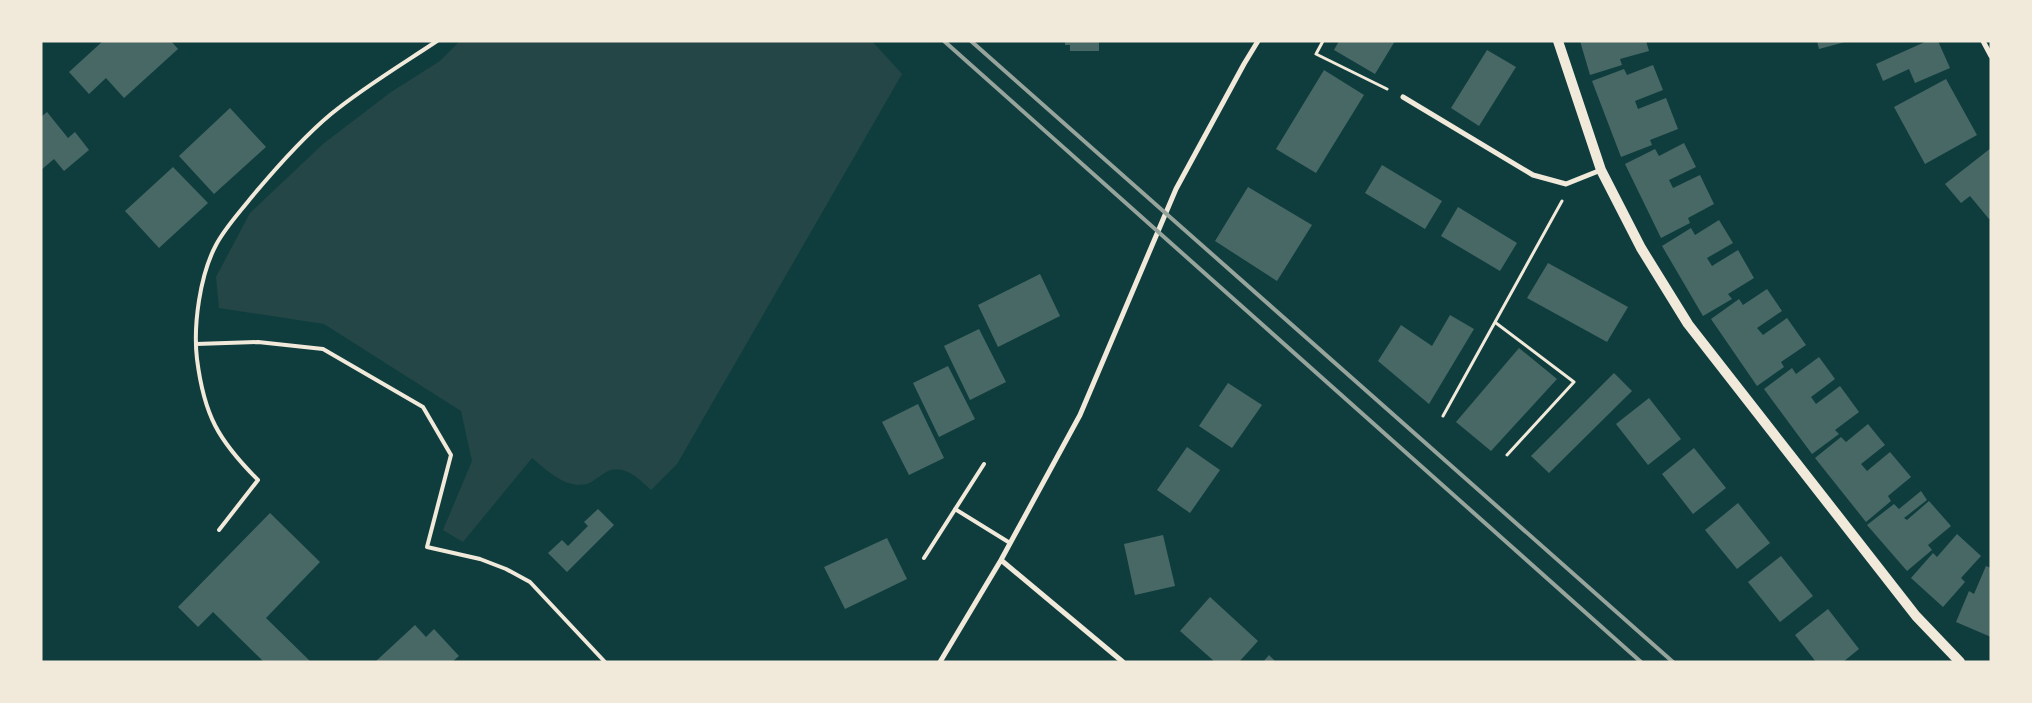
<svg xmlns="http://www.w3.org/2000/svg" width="2032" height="703" font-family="'Roboto Condensed',sans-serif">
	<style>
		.green { fill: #244646 }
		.building { fill: #486865 }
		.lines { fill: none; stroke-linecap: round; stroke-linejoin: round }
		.path { stroke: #f1e9da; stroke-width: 3 }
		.service { stroke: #f1e9da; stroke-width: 4 }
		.minor { stroke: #f1e9da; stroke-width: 5 }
		.secondary { stroke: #f1e9da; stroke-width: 10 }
		.rail { stroke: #97a49c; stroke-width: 4 }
	</style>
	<rect width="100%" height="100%" fill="#0f3d3e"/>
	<path class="green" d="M 460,41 L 872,41 L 902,74 L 677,464 L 651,490 C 640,480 627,466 611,470 C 602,473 595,481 587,484 C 565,489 547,470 532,458 L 463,542 L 443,530 L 472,461 L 461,411 L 324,324 L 219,308 L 216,277 L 250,213 L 323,144 L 391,92 L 440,61 Z"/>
	<path class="building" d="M 103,41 L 171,41 L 178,49 L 124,98 L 106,78 L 89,94 L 69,72 Z
		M 1065,41 L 1099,41 L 1099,51 L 1070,51 L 1070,45 L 1065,45 Z
		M 1339,41 L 1395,41 L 1375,74 L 1334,50 Z
		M 1580,41 L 1646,41 L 1649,51 L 1620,59 L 1622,65 L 1590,75 Z
		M 1817,41 L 1845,41 L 1845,42 L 1819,49 Z
		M 1927,41 L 1938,41 L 1950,68 L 1915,83 L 1909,69 L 1883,81 L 1876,64 Z
		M 1487,50 L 1516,67 L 1479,126 L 1451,108 Z
		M 1653,65 L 1663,90 L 1635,101 L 1638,109 L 1666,98 L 1678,129 L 1650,140 L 1652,145 L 1621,157 L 1592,81 L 1624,69 L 1627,75 Z
		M 1324,70 L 1364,95 L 1316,173 L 1276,149 Z
		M 1946,79 L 1977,135 L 1925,164 L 1894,107 Z
		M 230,108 L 266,147 L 214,194 L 179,156 Z
		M 47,112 L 68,138 L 75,132 L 89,150 L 64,171 L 54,159 L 41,170 L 41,117 Z
		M 1684,143 L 1696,167 L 1669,180 L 1673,188 L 1700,175 L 1714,204 L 1688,218 L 1690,223 L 1661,238 L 1625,164 L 1655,149 L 1659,156 Z
		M 1991,148 L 1991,217 L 1989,219 L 1970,196 L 1961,203 L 1945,184 Z
		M 1382,165 L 1442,201 L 1425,229 L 1365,193 Z
		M 173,167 L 208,203 L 159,248 L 125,211 Z
		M 1248,187 L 1312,225 L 1277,281 L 1215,241 Z
		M 1458,207 L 1517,243 L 1500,271 L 1441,236 Z
		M 1719,220 L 1733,243 L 1707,258 L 1712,266 L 1738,250 L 1754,278 L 1728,294 L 1732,299 L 1703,316 L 1662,246 L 1691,228 L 1695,235 Z
		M 1548,263 L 1628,307 L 1607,342 L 1527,298 Z
		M 1040,274 L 1060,316 L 998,347 L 978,305 Z
		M 1767,289 L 1782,311 L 1757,328 L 1763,335 L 1787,318 L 1806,345 L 1781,362 L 1784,367 L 1757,386 L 1711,319 L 1739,299 L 1743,305 Z
		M 1450,315 L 1474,329 L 1429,404 L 1378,361 L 1401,325 L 1432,346 Z
		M 979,329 L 1006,382 L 970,400 L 944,346 Z
		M 1519,348 L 1557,379 L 1491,451 L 1456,422 Z
		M 1819,357 L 1835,379 L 1811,397 L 1816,404 L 1840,386 L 1859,412 L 1835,430 L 1839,434 L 1812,454 L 1764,389 L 1792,368 L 1796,374 Z
		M 948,366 L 975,419 L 939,437 L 913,383 Z
		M 1614,373 L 1632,391 L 1549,473 L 1531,456 Z
		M 1228,383 L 1262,405 L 1232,448 L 1199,426 Z
		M 1649,398 L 1681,439 L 1648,465 L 1616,424 Z
		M 918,404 L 944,458 L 909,475 L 882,422 Z
		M 1868,424 L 1885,445 L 1861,464 L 1867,471 L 1890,452 L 1911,477 L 1888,496 L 1891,501 L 1866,522 L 1815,458 L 1841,437 L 1846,442 Z
		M 1187,447 L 1220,470 L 1190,513 L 1157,490 Z
		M 1694,448 L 1726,488 L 1693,514 L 1662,474 Z
		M 1921,491 L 1927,500 L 1904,518 L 1907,520 L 1929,501 L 1951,526 L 1928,545 L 1932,550 L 1907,571 L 1867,525 L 1894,504 L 1899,509 Z
		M 1738,503 L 1770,543 L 1737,569 L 1705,530 Z
		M 598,509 L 614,525 L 567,572 L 548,553 L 562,540 L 568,546 L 588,526 L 584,522 Z
		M 270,513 L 320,562 L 266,618 L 311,662 L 264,662 L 213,612 L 198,627 L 178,607 Z
		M 1957,534 L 1981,556 L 1961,578 L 1965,582 L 1943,607 L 1911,578 L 1933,553 L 1937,557 Z
		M 1163,535 L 1175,586 L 1135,595 L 1124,544 Z
		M 887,538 L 907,579 L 845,609 L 824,567 Z
		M 1781,556 L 1813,596 L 1780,622 L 1748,582 Z
		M 1986,566 L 1991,568 L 1991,637 L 1956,622 L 1969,591 L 1974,594 Z
		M 1210,597 L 1258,641 L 1239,662 L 1215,662 L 1180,631 Z
		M 1828,609 L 1859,649 L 1843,662 L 1816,662 L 1795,635 Z
		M 415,625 L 426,637 L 434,629 L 459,656 L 452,662 L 375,662 Z
		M 1269,655 L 1276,662 L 1263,662 Z"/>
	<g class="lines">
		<path class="path" d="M 1323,41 L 1316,54 L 1387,89
			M 1496,323 L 1574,382 L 1507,455
			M 1443,416 L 1562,201"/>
		<path class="service" d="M 196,344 L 258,342 L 323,349 L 423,407 L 451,455 L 427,547 L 480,559 L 506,569 L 530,582 L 605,662
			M 955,509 L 1010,543
			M 219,530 L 258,480 C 218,440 204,415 197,359 C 193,325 200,275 216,245 C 225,228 239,213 250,199 C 275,169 301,139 331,114 C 364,87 401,65 437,41
			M 924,558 L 984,464"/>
		<path class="minor" d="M 1983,41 L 1991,56
			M 1403,97 L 1533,175 L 1566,184 L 1601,170
			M 1001,560 L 1123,662
			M 940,662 L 1001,560 L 1080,415 L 1176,189 L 1244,64 L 1258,41"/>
		<path class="secondary" d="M 1558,41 L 1601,170 L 1641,248 L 1688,324 L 1916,616 L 1960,662"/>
		<path class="rail" d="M 944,41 L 1641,662
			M 971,41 L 1673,662"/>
	</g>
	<rect width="2032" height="703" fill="none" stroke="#f1e9da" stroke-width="85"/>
</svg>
